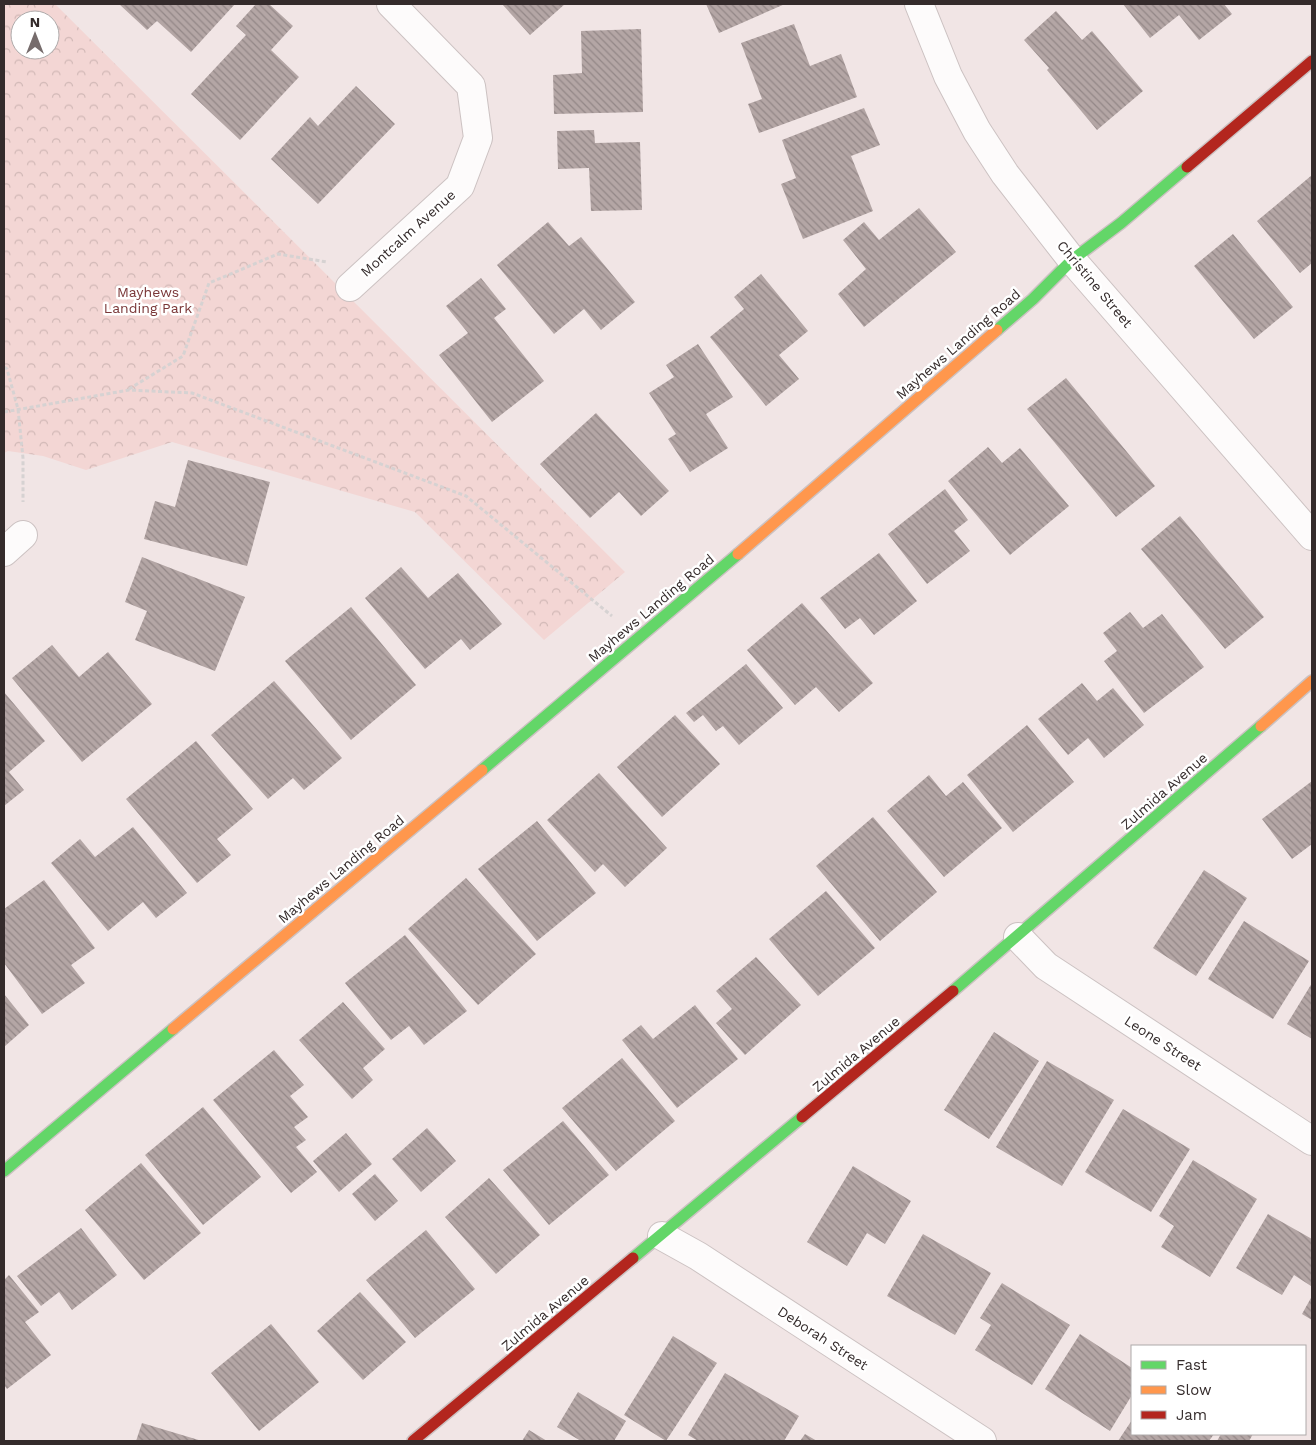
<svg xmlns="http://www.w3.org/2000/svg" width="1316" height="1445" font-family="'Work Sans',sans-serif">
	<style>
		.park { fill: url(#park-crowns); fill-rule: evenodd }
		.building { fill: url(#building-back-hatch) }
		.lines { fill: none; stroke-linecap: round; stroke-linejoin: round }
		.street-casing { stroke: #ccc2c2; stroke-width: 30 }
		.fast-casing { stroke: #ccc2c2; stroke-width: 14 }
		.slow-casing { stroke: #ccc2c2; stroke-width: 14 }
		.jam-casing { stroke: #ccc2c2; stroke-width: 14 }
		.path { stroke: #d6d2d2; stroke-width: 3; stroke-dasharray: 4 2.5; stroke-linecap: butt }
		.street { stroke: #fdfbfb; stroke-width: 28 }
		.fast { stroke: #63d668; stroke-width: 11 }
		.slow { stroke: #ff974d; stroke-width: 11 }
		.jam { stroke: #b3261e; stroke-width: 11 }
		.labels { text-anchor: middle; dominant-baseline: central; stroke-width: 5; stroke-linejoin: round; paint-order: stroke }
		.street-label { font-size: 14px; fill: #342b2b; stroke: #fff }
		.park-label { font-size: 14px; fill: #7a3738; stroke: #fff }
	</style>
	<defs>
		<pattern id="park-crowns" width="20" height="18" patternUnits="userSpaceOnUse" patternTransform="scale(1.25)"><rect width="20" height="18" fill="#f3d6d4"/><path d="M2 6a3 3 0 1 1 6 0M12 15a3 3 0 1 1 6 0" fill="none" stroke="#d1b8b6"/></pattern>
		<pattern id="building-back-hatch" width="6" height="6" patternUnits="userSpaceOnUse" patternTransform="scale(1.25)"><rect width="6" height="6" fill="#b4a6a5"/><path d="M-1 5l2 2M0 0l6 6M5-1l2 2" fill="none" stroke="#938787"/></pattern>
	</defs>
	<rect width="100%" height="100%" fill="#f1e5e5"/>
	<path class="park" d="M 4,4 L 55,4 L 625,572 L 544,640 L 415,512 L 172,442 L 86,470 L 43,456 L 8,451 L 4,453 ZM 20,20 L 50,20 L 50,50 L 20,50 Z"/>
	<path class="building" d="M 119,4 L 235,4 L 191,52 L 157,21 L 147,30 Z
		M 256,4 L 269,4 L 293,26 L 271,50 L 299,77 L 240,140 L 191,94 L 246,35 L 236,26 Z
		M 502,4 L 565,4 L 530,35 Z
		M 706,4 L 785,4 L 719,33 Z
		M 1123,4 L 1224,4 L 1232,14 L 1199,40 L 1179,15 L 1150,38 Z
		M 1056,11 L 1082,40 L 1092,31 L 1143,91 L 1097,130 L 1047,70 L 1049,68 L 1024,40 Z
		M 794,24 L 810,66 L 841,54 L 857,97 L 759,133 L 748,104 L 762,99 L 741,43 Z
		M 641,29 L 643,112 L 554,114 L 553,75 L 582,73 L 581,31 Z
		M 356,86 L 395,124 L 318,204 L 271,159 L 310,117 L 318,126 Z
		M 864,108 L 880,145 L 851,156 L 873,211 L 803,239 L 781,184 L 796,178 L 782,140 Z
		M 594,130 L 595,143 L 640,142 L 642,210 L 591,211 L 589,168 L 558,169 L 557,131 Z
		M 1312,175 L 1312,263 L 1300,273 L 1257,221 Z
		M 919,208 L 956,252 L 864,327 L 838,294 L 866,269 L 843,240 L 864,222 L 879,240 Z
		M 548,222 L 569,246 L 581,237 L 635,302 L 601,330 L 584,309 L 554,334 L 497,265 Z
		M 1233,234 L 1293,307 L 1254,339 L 1194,266 Z
		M 761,274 L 808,331 L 779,355 L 799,379 L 766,406 L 710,337 L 744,309 L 734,297 Z
		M 481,278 L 506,309 L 494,318 L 544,381 L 492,422 L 439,355 L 468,333 L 446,306 Z
		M 698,344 L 733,397 L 706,414 L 728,448 L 690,472 L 668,439 L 676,434 L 649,393 L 674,377 L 666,365 Z
		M 1066,378 L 1155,486 L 1116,517 L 1027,409 Z
		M 596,413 L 669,491 L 641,516 L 619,492 L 590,518 L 540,464 Z
		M 988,447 L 1002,463 L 1020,448 L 1069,506 L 1010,555 L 948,481 Z
		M 188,460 L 270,482 L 247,566 L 144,539 L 155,501 L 175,507 Z
		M 945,489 L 968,520 L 954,531 L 970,551 L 927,584 L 888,534 Z
		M 1180,516 L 1264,617 L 1225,649 L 1141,549 Z
		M 879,553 L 917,601 L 874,635 L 860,618 L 845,629 L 820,598 Z
		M 142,557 L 245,597 L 215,671 L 135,640 L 147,611 L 125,602 Z
		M 401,567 L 428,598 L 458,573 L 502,624 L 470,650 L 461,639 L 425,669 L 365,598 Z
		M 802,603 L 873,683 L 839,712 L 816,687 L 795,705 L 747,650 Z
		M 351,607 L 416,685 L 351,740 L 285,661 Z
		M 1130,612 L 1143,628 L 1162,614 L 1204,667 L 1144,713 L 1104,661 L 1117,651 L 1103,633 Z
		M 52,645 L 79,677 L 108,652 L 152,704 L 82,762 L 12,678 Z
		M 746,664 L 783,708 L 739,745 L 723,726 L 716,731 L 703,715 L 694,722 L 686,713 Z
		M 274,681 L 342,758 L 304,790 L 293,778 L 268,799 L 211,735 Z
		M 1082,683 L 1097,701 L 1113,688 L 1144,725 L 1104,758 L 1088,738 L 1068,755 L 1038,719 Z
		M 4,692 L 45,741 L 9,772 L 24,790 L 4,806 Z
		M 675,715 L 720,764 L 662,817 L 617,767 Z
		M 1027,725 L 1074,782 L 1013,832 L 967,775 Z
		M 196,741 L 253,809 L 217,839 L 231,855 L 197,883 L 126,799 Z
		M 599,773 L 667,848 L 625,887 L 603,864 L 595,872 L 547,820 Z
		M 929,775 L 946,796 L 963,782 L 1002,828 L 944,877 L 887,811 Z
		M 1312,781 L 1312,844 L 1292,859 L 1262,819 Z
		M 873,817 L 937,892 L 880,941 L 816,866 Z
		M 537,821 L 596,893 L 537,941 L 478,869 Z
		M 133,827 L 187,893 L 156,918 L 143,902 L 108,931 L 51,863 L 80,839 L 95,857 Z
		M 1204,870 L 1247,898 L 1196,976 L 1153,948 Z
		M 466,878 L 536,954 L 478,1005 L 408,929 Z
		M 44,880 L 95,948 L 71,965 L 85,983 L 42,1014 L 4,963 L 4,909 Z
		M 826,891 L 875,948 L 818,996 L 769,939 Z
		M 1244,921 L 1309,961 L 1273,1019 L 1208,979 Z
		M 405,935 L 467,1011 L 424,1045 L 409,1026 L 391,1040 L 345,983 Z
		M 756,957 L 801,1005 L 745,1055 L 716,1023 L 732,1009 L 716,991 Z
		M 1312,983 L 1312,1039 L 1287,1024 Z
		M 4,994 L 29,1025 L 4,1047 Z
		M 343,1002 L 385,1049 L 363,1068 L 373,1080 L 352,1099 L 299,1040 Z
		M 695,1005 L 738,1059 L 677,1108 L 622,1040 L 641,1025 L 653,1039 Z
		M 994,1032 L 1039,1061 L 989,1139 L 944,1110 Z
		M 274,1050 L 304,1085 L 290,1096 L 308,1117 L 294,1127 L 306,1140 L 296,1147 L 317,1172 L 291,1193 L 213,1100 Z
		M 622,1058 L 675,1121 L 616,1171 L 562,1108 Z
		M 1047,1061 L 1114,1100 L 1062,1186 L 996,1147 Z
		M 203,1107 L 261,1177 L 203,1225 L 145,1155 Z
		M 1123,1109 L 1190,1149 L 1151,1212 L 1085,1172 Z
		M 563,1121 L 609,1175 L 549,1225 L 503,1170 Z
		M 427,1128 L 456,1161 L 421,1192 L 392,1159 Z
		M 346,1133 L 372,1164 L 339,1192 L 313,1161 Z
		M 1193,1160 L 1257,1199 L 1210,1277 L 1161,1247 L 1174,1226 L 1159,1216 Z
		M 141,1163 L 201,1233 L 144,1280 L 85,1210 Z
		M 853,1166 L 911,1201 L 885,1244 L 867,1233 L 847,1266 L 807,1242 Z
		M 375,1174 L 398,1201 L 375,1221 L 352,1194 Z
		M 489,1178 L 540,1235 L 496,1274 L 445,1217 Z
		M 1268,1214 L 1312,1239 L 1311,1286 L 1294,1275 L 1282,1295 L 1236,1268 Z
		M 81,1228 L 117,1275 L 72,1310 L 59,1292 L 41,1306 L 17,1276 Z
		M 426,1230 L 475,1289 L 415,1338 L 366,1280 Z
		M 923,1234 L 991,1273 L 955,1335 L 887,1296 Z
		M 9,1275 L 39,1312 L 25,1322 L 51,1355 L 7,1389 L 4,1385 L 4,1280 Z
		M 1002,1283 L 1070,1325 L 1032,1385 L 975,1350 L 991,1325 L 980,1318 Z
		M 360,1292 L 406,1342 L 363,1380 L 317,1331 Z
		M 1312,1296 L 1312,1320 L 1302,1314 Z
		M 271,1324 L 319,1382 L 259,1431 L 211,1373 Z
		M 1080,1334 L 1132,1368 L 1132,1395 L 1110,1431 L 1045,1389 Z
		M 673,1336 L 717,1363 L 666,1441 L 624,1415 Z
		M 725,1373 L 799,1416 L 784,1441 L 698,1441 L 688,1435 Z
		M 578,1392 L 626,1421 L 614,1441 L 581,1441 L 557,1427 Z
		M 1132,1420 L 1132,1434 L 1214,1434 L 1209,1441 L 1118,1441 Z
		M 142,1423 L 202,1441 L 136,1441 Z
		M 529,1430 L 547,1441 L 522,1441 Z
		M 805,1434 L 817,1441 L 800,1441 Z
		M 1221,1434 L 1253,1434 L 1249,1441 L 1217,1441 Z"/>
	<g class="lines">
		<g class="street-casing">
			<path id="street" d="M 919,4 L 948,76 L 977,131 L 1005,174 L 1072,260 L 1312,536
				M 350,287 L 460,186 L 478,138 L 471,86 L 391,4
				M 4,552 L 23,535
				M 1018,937 L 1046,966 L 1312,1141
				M 662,1236 L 698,1256 L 982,1441"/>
		</g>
		<g class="fast-casing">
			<path id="fast" d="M 997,330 L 1033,299 L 1072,260 L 1121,223 L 1187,167
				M 482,770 L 738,554
				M 953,991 L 1261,726
				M 4,1171 L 173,1029
				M 633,1258 L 802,1117"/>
		</g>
		<g class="slow-casing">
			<path id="slow" d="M 738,554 L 997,330
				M 1261,726 L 1312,681
				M 173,1029 L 482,770"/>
		</g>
		<g class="jam-casing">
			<path id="jam" d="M 1187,167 L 1312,61
				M 802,1117 L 953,991
				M 413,1441 L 633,1258"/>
		</g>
		<path class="path" d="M 4,367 L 7,369 L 18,409 L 23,458 L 23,502
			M 129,389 L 183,356 L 209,283 L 278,254 L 327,262
			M 4,412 L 129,390 L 192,393 L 466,496 L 612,616"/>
		<use href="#street" class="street"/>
		<use href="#fast" class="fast"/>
		<use href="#slow" class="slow"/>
		<use href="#jam" class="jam"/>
	</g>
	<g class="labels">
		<g class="street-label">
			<text transform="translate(408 233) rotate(-42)">Montcalm Avenue</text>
			<text transform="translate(1095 284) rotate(50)">Christine Street</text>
			<text transform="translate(958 344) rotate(-41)">Mayhews Landing Road</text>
			<text transform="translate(651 608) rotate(-40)">Mayhews Landing Road</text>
			<text transform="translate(1164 791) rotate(-41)">Zulmida Avenue</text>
			<text transform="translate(341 869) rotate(-40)">Mayhews Landing Road</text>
			<text transform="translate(1163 1043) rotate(33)">Leone Street</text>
			<text transform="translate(856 1054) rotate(-40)">Zulmida Avenue</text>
			<text transform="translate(545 1313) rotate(-40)">Zulmida Avenue</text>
			<text transform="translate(823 1338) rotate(33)">Deborah Street</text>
		</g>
		<g class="park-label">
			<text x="148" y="292">Mayhews<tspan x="148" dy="16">Landing Park</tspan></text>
		</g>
	</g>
	<rect width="1316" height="1445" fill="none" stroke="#342b2b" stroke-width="10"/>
	<rect x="1131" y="1345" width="175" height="90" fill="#ffffff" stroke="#aeaaaa"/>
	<rect x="1141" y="1361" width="25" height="8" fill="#63d668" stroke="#aeaaaa"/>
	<text x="1176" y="1370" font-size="15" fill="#342b2b">Fast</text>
	<rect x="1141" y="1386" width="25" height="8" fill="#ff974d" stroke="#aeaaaa"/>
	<text x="1176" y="1395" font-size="15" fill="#342b2b">Slow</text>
	<rect x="1141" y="1411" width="25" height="8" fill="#b3261e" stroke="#aeaaaa"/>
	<text x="1176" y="1420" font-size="15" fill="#342b2b">Jam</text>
	<g transform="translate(35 35)"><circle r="24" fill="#ffffff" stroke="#aeaaaa"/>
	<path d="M0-4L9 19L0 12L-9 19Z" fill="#766c6c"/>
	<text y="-8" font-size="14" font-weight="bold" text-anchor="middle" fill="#342b2b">N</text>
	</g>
</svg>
